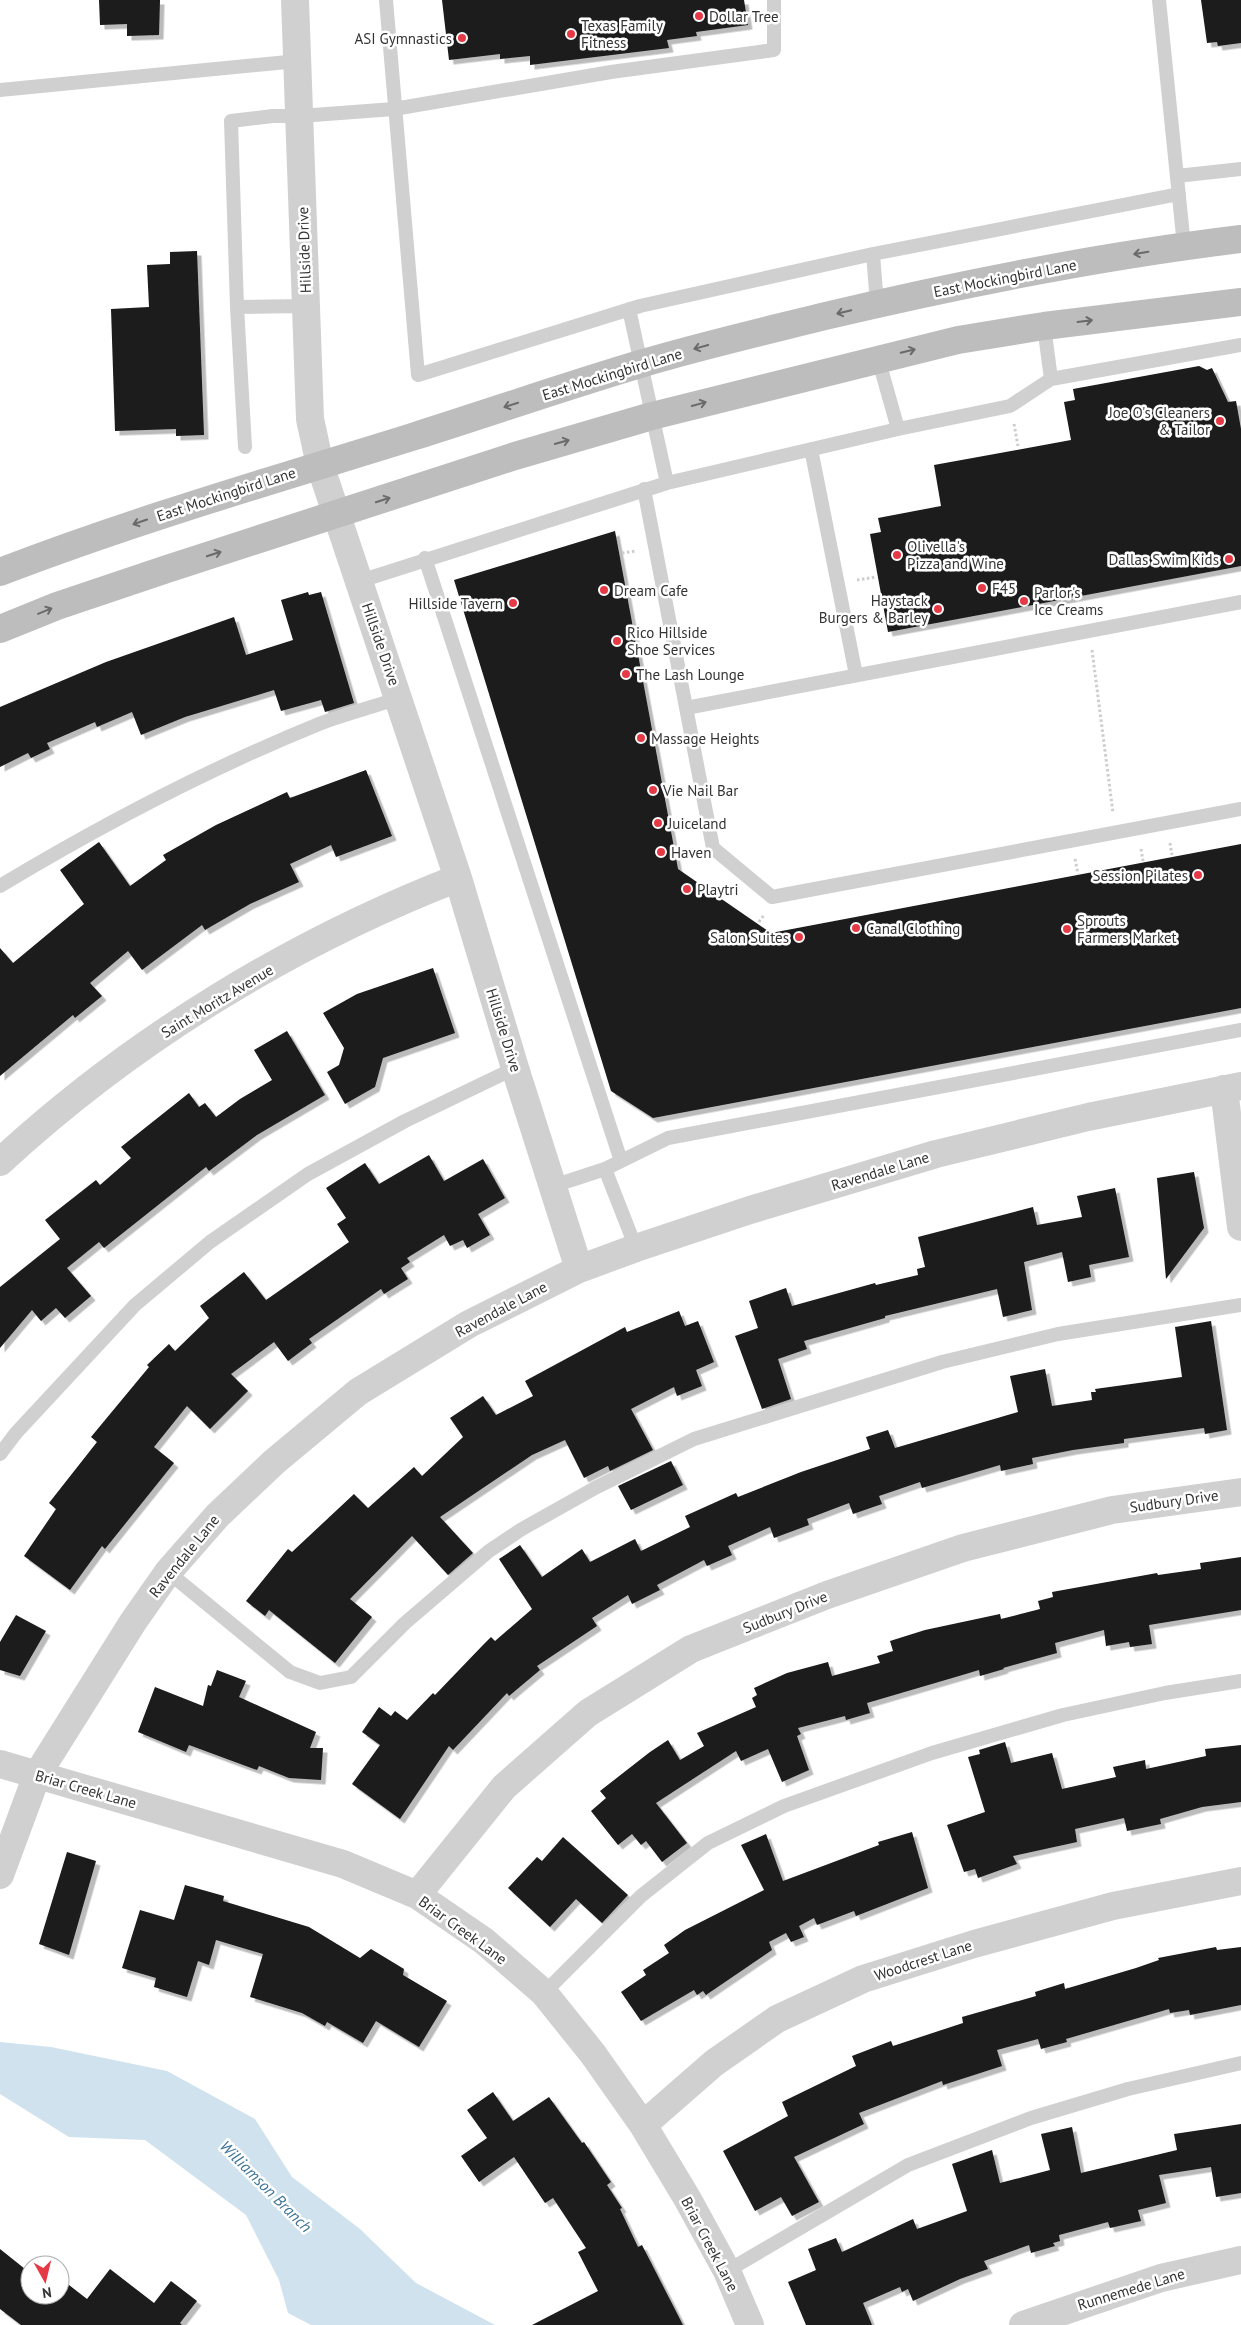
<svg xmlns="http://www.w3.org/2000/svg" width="1241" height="2325" font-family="'PT Sans',sans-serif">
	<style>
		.water { fill: #cfe2ee }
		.building { fill: #1a1a1a; filter: url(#shadow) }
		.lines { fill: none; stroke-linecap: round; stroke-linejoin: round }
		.path { stroke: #cdcdcd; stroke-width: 3; stroke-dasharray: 2.5 2.5; stroke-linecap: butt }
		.lane { stroke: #d0d0d0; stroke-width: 14 }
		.street { stroke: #d0d0d0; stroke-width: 28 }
		.secondary { stroke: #bdbdbd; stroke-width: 28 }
		.oneway { stroke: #6a6a6a }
		.poi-dot { fill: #e63946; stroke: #fff; stroke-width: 2 }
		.labels { text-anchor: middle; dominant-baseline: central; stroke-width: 5; stroke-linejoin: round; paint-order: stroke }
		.poi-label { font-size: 15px; fill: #333; stroke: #fff; text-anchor: start }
		.street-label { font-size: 15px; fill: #333; stroke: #fff }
		.water-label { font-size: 16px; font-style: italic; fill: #3f7597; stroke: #fff }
	</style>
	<defs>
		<filter id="shadow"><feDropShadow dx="4.5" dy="4.5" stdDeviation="0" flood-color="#0004"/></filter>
	</defs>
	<rect width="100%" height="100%" fill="#fff"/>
	<path class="water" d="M 0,2042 L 51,2047 L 167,2071 L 255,2119 L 292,2177 L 360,2229 L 416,2283 L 495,2325 L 311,2325 L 288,2313 L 279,2280 L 246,2215 L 145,2140 L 69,2137 L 0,2094 Z"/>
	<path class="building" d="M 99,0 L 160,0 L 159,35 L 127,36 L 127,24 L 100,25 Z
		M 442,0 L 744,0 L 748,25 L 696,32 L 697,36 L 667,40 L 669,48 L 530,65 L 530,56 L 500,59 L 500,54 L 449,60 Z
		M 1201,0 L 1241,0 L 1241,43 L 1218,46 L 1217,42 L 1207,43 Z
		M 197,251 L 204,435 L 176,436 L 176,429 L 115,431 L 111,309 L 149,307 L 147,265 L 170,264 L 170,252 Z
		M 1199,366 L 1207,370 L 1212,368 L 1228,402 L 1236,401 L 1241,429 L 1241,566 L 888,632 L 870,534 L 881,532 L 878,518 L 941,506 L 934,465 L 1071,440 L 1064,402 L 1075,400 L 1073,389 Z
		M 615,531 L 678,869 L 771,933 L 1241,844 L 1241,1008 L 653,1118 L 611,1091 L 454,580 Z
		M 308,592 L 309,595 L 321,592 L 354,703 L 325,712 L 321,700 L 281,711 L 274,690 L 185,717 L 141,735 L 132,712 L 97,727 L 95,722 L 47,743 L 50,749 L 31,758 L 28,753 L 0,767 L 0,707 L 106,662 L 234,617 L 246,655 L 293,640 L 281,600 Z
		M 366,770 L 392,836 L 336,857 L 331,845 L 290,864 L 299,882 L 250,904 L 205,930 L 202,925 L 142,970 L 128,951 L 90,983 L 102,996 L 75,1018 L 73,1015 L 0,1076 L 0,948 L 13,963 L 84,904 L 60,870 L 99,842 L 130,886 L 166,860 L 163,855 L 216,825 L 287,792 L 290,798 Z
		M 433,968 L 455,1033 L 383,1058 L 375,1087 L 345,1104 L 327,1072 L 339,1065 L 344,1048 L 323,1013 L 357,994 Z
		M 287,1031 L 325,1095 L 257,1135 L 209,1171 L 206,1167 L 104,1248 L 99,1242 L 67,1268 L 91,1296 L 65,1318 L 56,1308 L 41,1321 L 32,1310 L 0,1348 L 0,1287 L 60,1239 L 45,1220 L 96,1180 L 100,1185 L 131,1158 L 121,1147 L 189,1093 L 199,1107 L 205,1103 L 216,1117 L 240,1099 L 272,1080 L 254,1050 Z
		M 429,1155 L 444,1181 L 483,1159 L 505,1198 L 478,1214 L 490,1235 L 467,1248 L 463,1240 L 450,1246 L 444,1235 L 407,1258 L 410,1262 L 401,1268 L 408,1279 L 384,1294 L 381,1289 L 309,1339 L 312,1343 L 288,1361 L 274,1342 L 231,1374 L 248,1391 L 210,1429 L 187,1406 L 154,1447 L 174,1463 L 105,1549 L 102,1546 L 70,1590 L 24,1556 L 56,1509 L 49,1503 L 97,1442 L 91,1437 L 149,1367 L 147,1365 L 169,1344 L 175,1351 L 209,1318 L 200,1306 L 244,1272 L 266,1300 L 349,1242 L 337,1224 L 346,1218 L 326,1188 L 365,1163 L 379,1184 Z
		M 1194,1172 L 1204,1228 L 1166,1279 L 1157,1178 Z
		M 1115,1188 L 1129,1257 L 1089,1265 L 1091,1277 L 1068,1282 L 1062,1252 L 1024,1262 L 1032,1310 L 1003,1317 L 997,1289 L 885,1316 L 885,1318 L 804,1341 L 807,1349 L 778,1359 L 791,1399 L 762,1409 L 735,1336 L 758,1328 L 749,1301 L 786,1288 L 792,1306 L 875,1283 L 876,1285 L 918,1275 L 917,1269 L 925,1267 L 918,1237 L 1033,1207 L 1037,1225 L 1082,1217 L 1077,1196 Z
		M 679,1311 L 685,1326 L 698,1321 L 714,1362 L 696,1370 L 702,1386 L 677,1396 L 674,1387 L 631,1409 L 653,1450 L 610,1471 L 608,1466 L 584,1478 L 565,1440 L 532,1455 L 440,1517 L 473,1553 L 448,1575 L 412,1536 L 350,1599 L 372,1617 L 335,1663 L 269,1610 L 265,1616 L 246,1601 L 288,1549 L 292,1552 L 354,1494 L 368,1508 L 414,1467 L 422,1476 L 463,1437 L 450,1418 L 483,1396 L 496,1415 L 533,1396 L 525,1381 L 625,1327 L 627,1332 Z
		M 1211,1321 L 1227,1430 L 1205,1434 L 1204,1428 L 1124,1439 L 1124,1443 L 1073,1450 L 1032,1458 L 1033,1464 L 1001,1471 L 1000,1465 L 922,1488 L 920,1482 L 879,1496 L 882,1504 L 853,1514 L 849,1503 L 807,1519 L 809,1525 L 774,1538 L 770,1527 L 728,1546 L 732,1555 L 707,1566 L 704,1560 L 657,1585 L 660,1590 L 632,1604 L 628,1595 L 592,1618 L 597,1626 L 537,1666 L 540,1670 L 509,1696 L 507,1693 L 453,1750 L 449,1746 L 400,1819 L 352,1784 L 380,1745 L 362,1732 L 379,1707 L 391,1716 L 395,1711 L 407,1720 L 433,1693 L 435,1695 L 483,1645 L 491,1637 L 495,1641 L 532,1609 L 499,1559 L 520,1545 L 542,1577 L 582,1549 L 590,1562 L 635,1539 L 641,1551 L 690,1527 L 685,1516 L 736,1493 L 738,1497 L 801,1472 L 870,1449 L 866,1437 L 888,1430 L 895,1448 L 1018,1412 L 1010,1376 L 1045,1369 L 1052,1406 L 1092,1400 L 1091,1392 L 1096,1392 L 1095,1389 L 1182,1377 L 1175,1327 Z
		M 671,1461 L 683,1485 L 631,1510 L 618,1486 Z
		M 1241,1557 L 1241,1610 L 1149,1625 L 1152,1644 L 1130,1647 L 1129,1642 L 1106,1646 L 1104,1630 L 1055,1643 L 1057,1653 L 1003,1668 L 1004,1669 L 980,1676 L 979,1670 L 959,1676 L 867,1703 L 870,1713 L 846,1720 L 845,1716 L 798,1728 L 801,1734 L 797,1736 L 809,1770 L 782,1782 L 768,1749 L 741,1761 L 736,1751 L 656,1803 L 687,1843 L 662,1862 L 646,1841 L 641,1845 L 632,1834 L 618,1845 L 591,1811 L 606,1798 L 600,1791 L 650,1752 L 668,1740 L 680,1760 L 704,1746 L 697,1733 L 756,1707 L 752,1698 L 757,1695 L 754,1688 L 787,1673 L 828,1662 L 832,1676 L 880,1663 L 877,1656 L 893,1651 L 890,1641 L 925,1630 L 1000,1614 L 1001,1619 L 1040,1609 L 1038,1601 L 1053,1597 L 1052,1592 L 1157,1573 L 1158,1575 L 1201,1569 L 1200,1563 Z
		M 16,1615 L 46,1631 L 20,1676 L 0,1670 L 0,1642 Z
		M 217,1670 L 246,1681 L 239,1697 L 316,1732 L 310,1748 L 323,1748 L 321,1780 L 289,1778 L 259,1766 L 257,1770 L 189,1745 L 186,1752 L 138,1732 L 155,1687 L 203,1706 L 208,1685 L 211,1686 Z
		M 1005,1742 L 1011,1763 L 1052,1753 L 1062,1789 L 1116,1777 L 1113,1767 L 1145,1760 L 1146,1769 L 1206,1756 L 1205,1749 L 1241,1745 L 1241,1802 L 1202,1807 L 1160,1819 L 1161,1824 L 1127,1831 L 1124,1818 L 1075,1829 L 1077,1842 L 1013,1856 L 1017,1864 L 978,1878 L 975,1869 L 964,1872 L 947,1825 L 985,1812 L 968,1757 L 980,1754 L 979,1750 Z
		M 912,1832 L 928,1888 L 856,1916 L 854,1911 L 817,1925 L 814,1918 L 799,1926 L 804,1937 L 791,1942 L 786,1933 L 769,1942 L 772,1950 L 706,1995 L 703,1991 L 697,1995 L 694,1990 L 641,2021 L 621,1992 L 646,1975 L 643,1970 L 669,1953 L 664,1945 L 685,1930 L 764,1890 L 741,1845 L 766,1834 L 783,1881 L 879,1845 L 878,1842 Z
		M 563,1837 L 628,1895 L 602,1923 L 576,1899 L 550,1927 L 508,1888 L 537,1857 L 542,1861 Z
		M 67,1852 L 96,1861 L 69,1955 L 39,1944 Z
		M 185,1885 L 224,1896 L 223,1901 L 309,1927 L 360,1958 L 371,1949 L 404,1969 L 403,1975 L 447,2001 L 419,2047 L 376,2021 L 363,2043 L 327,2022 L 325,2026 L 302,2013 L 250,1997 L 263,1954 L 216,1940 L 209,1965 L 198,1961 L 187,1997 L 154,1987 L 156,1978 L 122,1968 L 140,1910 L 174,1920 Z
		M 1216,1947 L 1217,1950 L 1241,1947 L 1241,2005 L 1190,2015 L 1189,2010 L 1170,2013 L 1169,2009 L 1066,2039 L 1067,2042 L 1041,2049 L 1038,2039 L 997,2050 L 1002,2066 L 943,2085 L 942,2081 L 859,2113 L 864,2124 L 794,2157 L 819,2202 L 792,2216 L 781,2197 L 755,2211 L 723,2151 L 788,2116 L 782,2102 L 856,2066 L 852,2056 L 891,2041 L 893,2046 L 963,2023 L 962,2017 L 1036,1996 L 1035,1992 L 1064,1983 L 1065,1989 L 1136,1968 L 1159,1960 L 1158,1958 Z
		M 493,2092 L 513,2121 L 549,2097 L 582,2143 L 584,2142 L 611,2182 L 607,2185 L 622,2208 L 620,2209 L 638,2247 L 642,2245 L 683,2325 L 532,2325 L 598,2291 L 578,2252 L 586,2248 L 553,2198 L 545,2203 L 514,2157 L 479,2182 L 461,2156 L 487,2138 L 467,2110 Z
		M 1241,2124 L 1241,2193 L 1216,2197 L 1211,2167 L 1159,2175 L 1166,2203 L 1138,2210 L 1141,2221 L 1110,2228 L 1108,2222 L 1059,2235 L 1060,2241 L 1053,2243 L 1055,2246 L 1031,2253 L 1029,2245 L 984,2261 L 988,2269 L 960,2279 L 913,2301 L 908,2289 L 902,2292 L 900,2287 L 863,2303 L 872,2325 L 806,2325 L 788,2282 L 816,2270 L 808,2249 L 836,2238 L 842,2252 L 913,2219 L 917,2229 L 967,2211 L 952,2164 L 992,2150 L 1000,2183 L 1050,2170 L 1041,2134 L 1072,2127 L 1081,2173 L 1177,2150 L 1174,2134 Z
		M 0,2249 L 30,2273 L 30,2295 L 58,2295 L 60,2297 L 60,2278 L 87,2299 L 110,2269 L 154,2303 L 171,2281 L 197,2301 L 180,2323 L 182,2325 L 21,2325 L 0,2309 Z"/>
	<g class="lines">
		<path class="path" d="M 1014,424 L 1018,446
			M 622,553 L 636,551
			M 857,580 L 876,577
			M 637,637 L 651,635
			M 1092,650 L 1113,813
			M 672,828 L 689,824
			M 1170,843 L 1172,855
			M 1141,849 L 1143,861
			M 1075,859 L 1078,874
			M 759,922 L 764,915"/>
		<path class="lane" d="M 386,0 L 418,375 L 640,306 L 873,254 L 1179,194
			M 1159,0 L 1184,246
			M 0,90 L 298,61
			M 1177,176 L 1241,169
			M 873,254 L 877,304
			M 237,307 L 306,306
			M 629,309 L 667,483
			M 1044,326 L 1051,379
			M 878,358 L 898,429
			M 245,447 L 237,307 L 231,121 L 273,116 L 300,116 L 394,109 L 611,72 L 774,50 L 774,0
			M 811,449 L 856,675
			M 644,489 L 713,848 L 772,897 L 1241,809
			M 425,558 L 621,1161
			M 360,581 L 667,483 L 898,429 L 1010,406 L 1051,379 L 1241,345
			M 686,708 L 1241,602
			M 0,886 C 103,824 208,769 319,724 C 345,714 373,707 399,698
			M 605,1169 L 636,1248
			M 553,1186 L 605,1169 L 668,1138 L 1241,1030
			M 0,1454 L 16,1433 L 135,1305 L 210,1242 L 308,1174 L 405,1121 L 515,1068
			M 168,1572 L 290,1672 L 320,1683 L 351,1677 L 405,1623 L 489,1551 L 522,1529 L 595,1488 L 694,1439 L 942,1362 L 1058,1334 L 1241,1305
			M 544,1993 L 641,1896 L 708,1843 L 784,1806 L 932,1753 L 1063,1715 L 1165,1693 L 1241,1681
			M 727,2271 L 908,2165 L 1031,2118 L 1128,2089 L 1241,2063"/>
		<path class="street" d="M 295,0 L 310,419 L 320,465 L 458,878 L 515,1068 L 579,1269
			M 1224,1089 L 1241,1227
			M 0,1162 C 132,1040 291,943 458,878
			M 0,1764 L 343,1864 L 417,1895 L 484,1941 L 544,1993 L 593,2054 L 643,2125 L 687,2198 L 727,2271 L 750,2325
			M 0,1875 L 37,1775 L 133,1622 L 168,1572 L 217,1516 L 274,1462 L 358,1392 L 469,1324 L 579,1269 L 636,1248 L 750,1210 L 936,1154 L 1088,1117 L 1241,1086
			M 417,1895 L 504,1787 L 588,1713 L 691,1649 L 827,1595 L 963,1548 L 1112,1510 L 1241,1492
			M 643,2125 L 714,2063 L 777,2019 L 863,1979 L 974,1944 L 1113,1906 L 1241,1881
			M 1023,2325 L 1161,2278 L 1241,2260"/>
		<path class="secondary" d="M 0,572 C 135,520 274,480 412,437 C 488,413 563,387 640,364 C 700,346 761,332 821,317 C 960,284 1100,256 1241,239
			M 0,629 L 57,606 L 167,569 L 515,456 L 652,416 L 958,340 L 1044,326 L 1241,302"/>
	</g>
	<defs><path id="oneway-shaft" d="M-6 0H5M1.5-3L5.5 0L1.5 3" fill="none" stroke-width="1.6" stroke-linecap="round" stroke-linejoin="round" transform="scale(1.25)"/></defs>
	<g class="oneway">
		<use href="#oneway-shaft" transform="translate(1141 253) rotate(170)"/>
		<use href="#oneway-shaft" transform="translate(844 312) rotate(166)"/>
		<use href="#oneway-shaft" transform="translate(1085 321) rotate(-7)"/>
		<use href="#oneway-shaft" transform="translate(701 347) rotate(165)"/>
		<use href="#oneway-shaft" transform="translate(908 351) rotate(-13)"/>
		<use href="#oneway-shaft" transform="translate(699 404) rotate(-15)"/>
		<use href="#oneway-shaft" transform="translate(511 405) rotate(162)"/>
		<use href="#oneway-shaft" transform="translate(562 442) rotate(-16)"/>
		<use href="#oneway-shaft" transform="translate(383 500) rotate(-18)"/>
		<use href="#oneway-shaft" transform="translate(140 522) rotate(161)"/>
		<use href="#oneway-shaft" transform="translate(214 554) rotate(-18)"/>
		<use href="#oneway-shaft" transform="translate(45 611) rotate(-22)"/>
	</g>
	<g class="poi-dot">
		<circle cx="699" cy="16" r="5"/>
		<circle cx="571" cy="34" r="5"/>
		<circle cx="462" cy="38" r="5"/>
		<circle cx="1220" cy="421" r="5"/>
		<circle cx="897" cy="555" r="5"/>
		<circle cx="1229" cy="559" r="5"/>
		<circle cx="982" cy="588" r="5"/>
		<circle cx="604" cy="590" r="5"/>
		<circle cx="1024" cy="601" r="5"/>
		<circle cx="513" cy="603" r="5"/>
		<circle cx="938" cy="609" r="5"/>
		<circle cx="617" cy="641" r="5"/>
		<circle cx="626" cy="674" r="5"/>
		<circle cx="641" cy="738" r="5"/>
		<circle cx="653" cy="790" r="5"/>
		<circle cx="658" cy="823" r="5"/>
		<circle cx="661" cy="852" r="5"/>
		<circle cx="1198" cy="875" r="5"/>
		<circle cx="687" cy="889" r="5"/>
		<circle cx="856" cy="928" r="5"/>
		<circle cx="1067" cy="929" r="5"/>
		<circle cx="799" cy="937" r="5"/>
	</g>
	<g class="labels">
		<g class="poi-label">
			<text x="709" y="16">Dollar Tree</text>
			<text x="581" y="25">Texas Family<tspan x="581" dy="17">Fitness</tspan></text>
			<text x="452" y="38" text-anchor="end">ASI Gymnastics</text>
			<text x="1210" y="412" text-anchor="end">Joe O's Cleaners<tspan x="1210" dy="17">&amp; Tailor</tspan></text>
			<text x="907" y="546">Olivella's<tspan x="907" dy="17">Pizza and Wine</tspan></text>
			<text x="1219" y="559" text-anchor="end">Dallas Swim Kids</text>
			<text x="992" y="588">F45</text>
			<text x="614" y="590">Dream Cafe</text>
			<text x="1034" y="592">Parlor's<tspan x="1034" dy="17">Ice Creams</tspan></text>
			<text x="928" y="600" text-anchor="end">Haystack<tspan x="928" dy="17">Burgers &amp; Barley</tspan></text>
			<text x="503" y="603" text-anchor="end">Hillside Tavern</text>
			<text x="627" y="632">Rico Hillside<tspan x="627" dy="17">Shoe Services</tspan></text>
			<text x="636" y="674">The Lash Lounge</text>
			<text x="651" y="738">Massage Heights</text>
			<text x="663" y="790">Vie Nail Bar</text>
			<text x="668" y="823">Juiceland</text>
			<text x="671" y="852">Haven</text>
			<text x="1188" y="875" text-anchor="end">Session Pilates</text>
			<text x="697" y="889">Playtri</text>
			<text x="1077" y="920">Sprouts<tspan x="1077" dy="17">Farmers Market</tspan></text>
			<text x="866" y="928">Canal Clothing</text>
			<text x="789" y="937" text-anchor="end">Salon Suites</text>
		</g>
		<g class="street-label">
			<text transform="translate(304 250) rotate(-92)">Hillside Drive</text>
			<text transform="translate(1005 278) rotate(-11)">East Mockingbird Lane</text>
			<text transform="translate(612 374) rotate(-17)">East Mockingbird Lane</text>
			<text transform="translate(226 494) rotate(-18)">East Mockingbird Lane</text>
			<text transform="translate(381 644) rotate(71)">Hillside Drive</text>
			<text transform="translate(217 1001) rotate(-31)">Saint Moritz Avenue</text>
			<text transform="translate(504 1030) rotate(73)">Hillside Drive</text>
			<text transform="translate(880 1171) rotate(-17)">Ravendale Lane</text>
			<text transform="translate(501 1309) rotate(-28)">Ravendale Lane</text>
			<text transform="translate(1174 1501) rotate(-8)">Sudbury Drive</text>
			<text transform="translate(184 1556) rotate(-51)">Ravendale Lane</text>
			<text transform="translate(785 1612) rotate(-22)">Sudbury Drive</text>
			<text transform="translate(86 1789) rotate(16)">Briar Creek Lane</text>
			<text transform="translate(463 1930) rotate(36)">Briar Creek Lane</text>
			<text transform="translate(923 1960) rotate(-18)">Woodcrest Lane</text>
			<text transform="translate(710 2244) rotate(62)">Briar Creek Lane</text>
			<text transform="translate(1131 2289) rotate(-17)">Runnemede Lane</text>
		</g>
		<g class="water-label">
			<text transform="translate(266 2186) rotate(45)">Williamson Branch</text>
		</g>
	</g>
	<g transform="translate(45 2280) rotate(172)"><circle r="24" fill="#ffffff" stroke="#adadad"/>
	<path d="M0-4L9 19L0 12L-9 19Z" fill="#e63946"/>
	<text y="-8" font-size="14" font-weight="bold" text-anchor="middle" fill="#333333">N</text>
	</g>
</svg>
